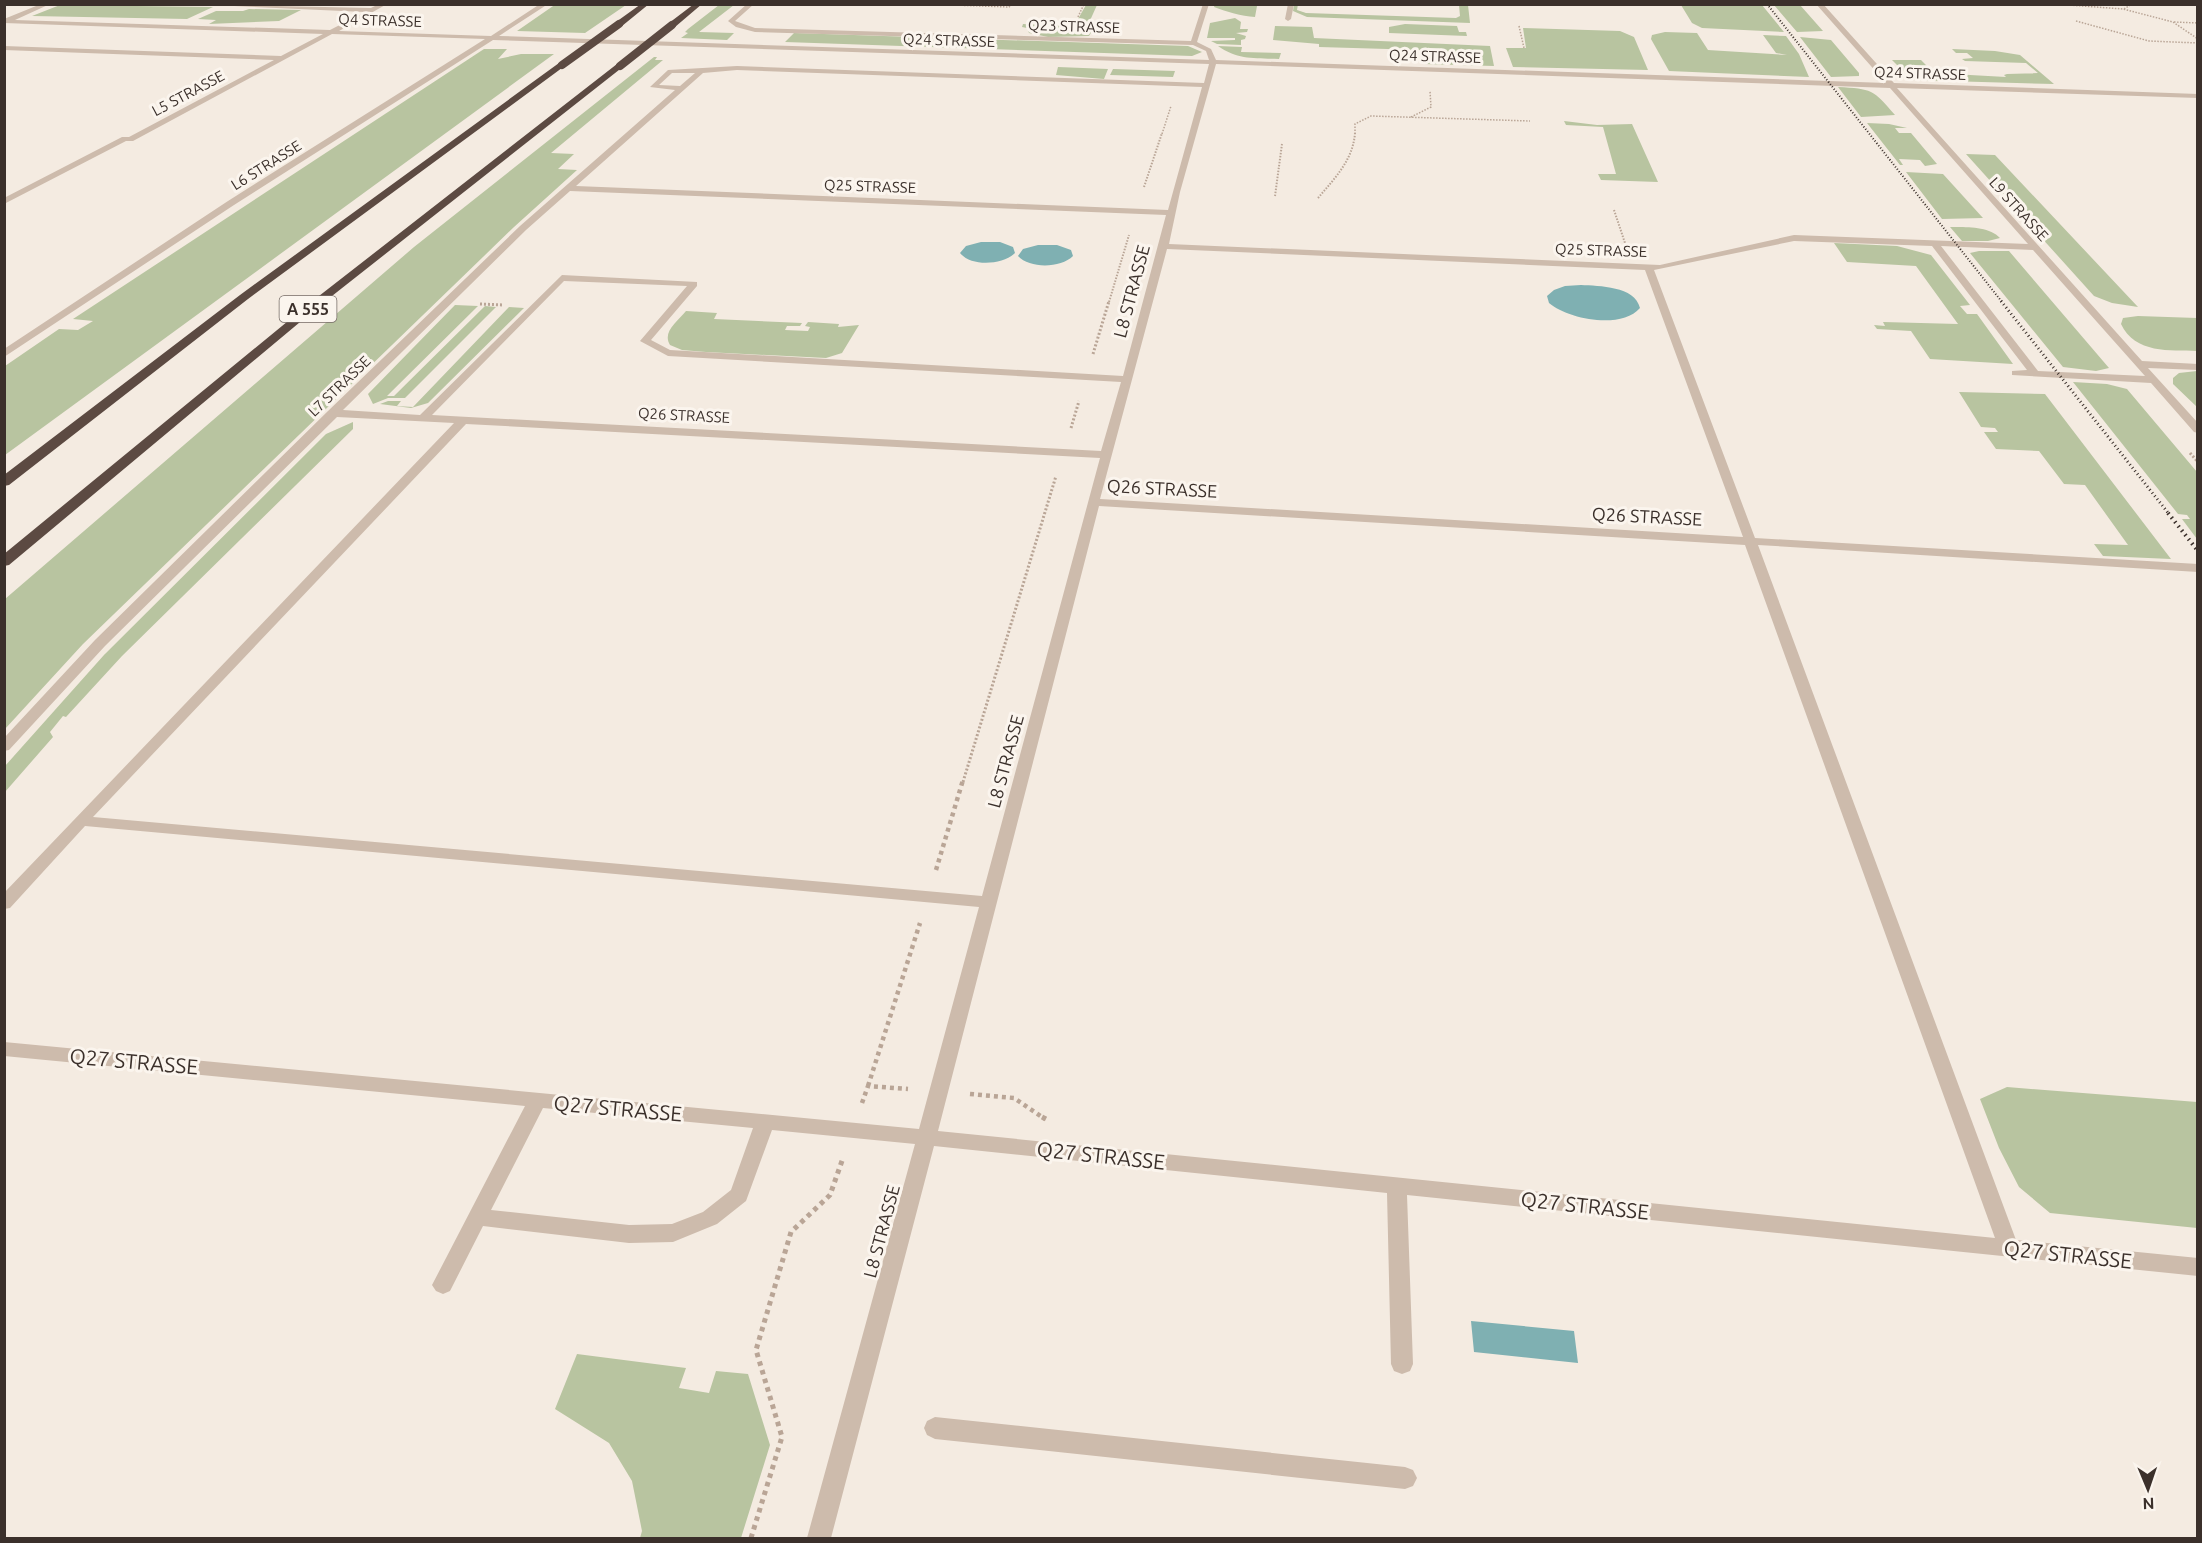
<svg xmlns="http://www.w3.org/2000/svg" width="2202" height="1543" font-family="Ubuntu,sans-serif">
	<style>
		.green { fill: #b8c4a0 }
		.water { fill: #7fb0b2 }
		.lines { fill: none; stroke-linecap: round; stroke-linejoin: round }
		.path-far4 { stroke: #b9a596; stroke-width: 1.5; stroke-dasharray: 1.5 1.5; stroke-linecap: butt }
		.path-far3 { stroke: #b9a596; stroke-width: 2; stroke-dasharray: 1.5 1.5; stroke-linecap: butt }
		.path-far2 { stroke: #b9a596; stroke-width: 3; stroke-dasharray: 2 2; stroke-linecap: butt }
		.path-far1 { stroke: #b9a596; stroke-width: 4.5; stroke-dasharray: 4 4; stroke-linecap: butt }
		.path { stroke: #b9a596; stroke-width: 5; stroke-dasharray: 4.5 4.5; stroke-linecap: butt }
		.service { fill: #cdbbac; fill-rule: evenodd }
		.motorway { fill: #5c4a42; fill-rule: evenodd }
		.rail-far2 { stroke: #3b302b; stroke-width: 2; stroke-dasharray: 1 2; stroke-linecap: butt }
		.rail-far1 { stroke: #3b302b; stroke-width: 3; stroke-dasharray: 1 3; stroke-linecap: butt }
		.rail { stroke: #3b302b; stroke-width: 4; stroke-dasharray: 1.5 4; stroke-linecap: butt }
		.motorway-bridge { stroke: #5c4a42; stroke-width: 8 }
		.labels { text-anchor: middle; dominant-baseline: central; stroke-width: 6; stroke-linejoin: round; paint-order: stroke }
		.far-street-label { font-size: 15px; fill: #3b302b; stroke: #fbf5ee }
		.shield { fill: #fbf5ee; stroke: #756b66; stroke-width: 1.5 }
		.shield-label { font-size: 16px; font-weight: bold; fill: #3b302b }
		.street-label { font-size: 18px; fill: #3b302b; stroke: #fbf5ee }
		.near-street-label { font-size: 21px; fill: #3b302b; stroke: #fbf5ee }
	</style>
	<rect width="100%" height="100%" fill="#f4ebe1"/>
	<path class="green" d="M 556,4 L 626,4 L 626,5 L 585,33 L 517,31 Z
		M 1215,4 L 1257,6 L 1255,17 C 1241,16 1227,12 1214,7 Z
		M 1298,4 L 1297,10 L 1306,13 L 1456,18 L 1460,16 L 1459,5 L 1468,5 L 1470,23 L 1307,17 L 1293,11 L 1294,5 Z
		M 60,5 L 213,7 L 187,19 L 32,16 Z
		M 719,5 L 734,5 L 699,32 L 734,33 L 727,40 L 681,38 L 688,33 L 685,32 L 688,29 Z
		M 1086,5 L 1097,5 L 1088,25 L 1095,26 L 1089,36 L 1048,37 L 1029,33 L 1027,28 L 1022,27 L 1023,24 L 1074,26 Z
		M 1681,5 L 1762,5 L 1784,32 L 1702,28 L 1692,23 Z
		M 1774,5 L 1800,5 L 1823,31 L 1797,32 Z
		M 249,9 L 301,10 L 279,21 L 209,24 L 216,20 L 198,19 L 216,11 L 243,11 Z
		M 1235,18 L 1241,22 L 1240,29 L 1248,29 L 1247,32 L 1236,33 L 1246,36 L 1245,39 L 1241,40 L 1241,45 L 1217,44 L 1211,41 L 1235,40 L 1235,38 L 1207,38 L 1210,23 Z
		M 1405,24 L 1457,26 L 1459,32 L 1466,32 L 1467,36 L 1389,33 L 1389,27 Z
		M 1275,26 L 1312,27 L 1314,38 L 1490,46 L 1494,66 L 1424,64 L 1423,58 L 1461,59 L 1460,54 L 1432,53 L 1432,57 L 1423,57 L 1422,50 L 1319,47 L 1319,44 L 1273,40 Z
		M 1523,28 L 1620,31 L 1634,37 L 1648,70 L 1513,67 L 1506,48 L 1526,48 Z
		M 1665,32 L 1697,33 L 1708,50 L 1787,55 L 1776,53 L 1763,35 L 1786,36 L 1799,54 L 1809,77 L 1669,71 L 1651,39 L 1652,35 Z
		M 794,33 L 1188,46 L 1202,52 L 1192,56 L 785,42 Z
		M 1800,37 L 1831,40 L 1859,73 L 1859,76 L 1831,77 Z
		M 1218,46 L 1242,47 L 1241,52 L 1281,53 L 1279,59 C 1254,58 1238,60 1218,46 Z
		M 484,49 L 507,49 L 498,59 L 521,54 L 554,54 L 5,455 L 5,366 L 59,329 L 78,330 L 93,321 L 73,319 Z
		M 1952,49 L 1995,51 L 2020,55 L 2054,84 L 1912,80 L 1892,60 L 1921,60 L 1934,73 L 2006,77 L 2004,75 L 2007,74 L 2038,73 L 2026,63 L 1965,61 L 1962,59 L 1973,58 L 1967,53 L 1956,53 Z
		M 654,57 L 657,57 L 655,60 L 663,60 L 551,153 L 574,154 L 558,169 L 577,170 L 514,227 L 83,644 L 5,729 L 5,599 L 414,247 Z
		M 1058,67 L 1108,69 L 1104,79 L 1056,75 Z
		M 1113,69 L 1175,71 L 1173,77 L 1110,75 Z
		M 1838,87 C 1872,89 1873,89 1895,115 L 1861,117 Z
		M 1564,121 L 1597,125 L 1632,124 L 1658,182 L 1601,180 L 1598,174 L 1616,174 L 1603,127 L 1566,125 Z
		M 1867,123 L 1889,124 L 1907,128 L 1895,128 L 1899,133 L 1911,133 L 1937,164 L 1925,166 L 1920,160 L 1899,159 L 1903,165 L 1900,165 Z
		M 1966,154 L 1995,155 L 2138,307 L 2112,303 L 2094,296 Z
		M 1906,172 L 1943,174 L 1983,218 L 1942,219 Z
		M 1950,227 C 1966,227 1989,226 2000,238 L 1988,241 L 1962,241 Z
		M 1834,243 L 1897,246 L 1931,255 L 1970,305 L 1960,306 L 1967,314 L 1977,314 L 2013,364 L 1930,359 L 1911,331 L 1877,329 L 1874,325 L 1885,326 L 1883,322 L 1958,324 L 1916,266 L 1847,262 Z
		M 1979,251 L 2009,251 L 2109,368 L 2096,371 L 2063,367 L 1970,253 Z
		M 455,305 L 478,306 L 387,396 L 394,396 L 485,306 L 496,307 L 405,398 L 388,398 L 373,404 L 368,394 Z
		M 509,307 L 524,308 L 428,403 L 411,408 L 380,404 L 388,401 L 401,401 L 397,406 L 413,407 Z
		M 686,311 L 717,313 L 714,319 L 802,323 L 800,326 L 787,326 L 785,330 L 808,331 L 810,327 L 805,326 L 808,322 L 839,324 L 838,327 L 859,325 L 842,353 L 826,358 L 706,352 L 682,350 L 670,345 C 662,332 677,322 686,311 Z
		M 2138,316 L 2197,318 L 2197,351 C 2170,350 2135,354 2121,324 L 2123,318 Z
		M 2197,371 L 2198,371 L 2197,407 L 2173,384 L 2173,378 L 2179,373 Z
		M 2073,382 L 2107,384 L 2127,389 L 2197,472 L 2197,539 L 2182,519 L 2190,519 L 2187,515 L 2178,514 Z
		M 1959,392 L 2045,394 L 2171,559 L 2103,556 L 2094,544 L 2128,545 L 2085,485 L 2064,484 L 2039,451 L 1996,449 L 1984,432 L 1998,432 L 1995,428 L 1981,427 Z
		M 353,422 L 353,429 L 122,656 L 66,717 L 63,716 L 50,732 L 53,737 L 5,792 L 5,766 L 104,655 L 326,434 Z
		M 2007,1087 L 2197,1102 L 2197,1228 L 2050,1213 L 2019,1187 L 1999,1148 L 1980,1099 Z
		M 577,1354 L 686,1368 L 679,1388 L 709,1393 L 716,1371 L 748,1374 L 770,1445 L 741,1538 L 640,1538 L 642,1531 L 632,1481 L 609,1443 L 555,1409 Z"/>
	<path class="water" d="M 981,242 L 1000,242 L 1013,247 L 1015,253 C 1003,265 971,267 960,253 L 966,246 Z
		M 1038,245 L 1057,245 L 1071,250 L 1073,256 C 1061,268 1030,269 1018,256 L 1023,249 Z
		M 1581,285 C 1599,286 1635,286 1640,308 C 1621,330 1568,319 1549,303 L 1547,296 L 1554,290 L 1565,286 Z
		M 1471,1321 L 1574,1331 L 1578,1363 L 1474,1352 Z"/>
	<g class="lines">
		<path class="path-far4" d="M 925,4 L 1009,7 L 1011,4
			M 2055,4 L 2123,9 L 2173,22 L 2198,39
			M 2124,9 L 2132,4
			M 1078,17 L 1084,4
			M 2076,21 L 2149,41 L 2198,43
			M 2174,22 L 2198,23
			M 1519,26 L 1524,48
			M 1411,117 L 1431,107 L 1430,91
			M 1162,134 L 1171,106
			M 1355,134 L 1355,124 L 1371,116 L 1530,121"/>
		<path class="path-far3" d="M 1144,187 L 1162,133
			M 1275,196 L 1282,144
			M 1318,198 C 1335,178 1353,160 1355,133
			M 1614,210 L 1625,243
			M 1109,302 L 1129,235"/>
		<path class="path-far2" d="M 480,304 L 503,305
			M 1093,354 L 1109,301
			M 1071,428 L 1079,401
			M 2190,453 L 2198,462
			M 963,782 L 1056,476"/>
		<path class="path-far1" d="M 936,870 L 963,780
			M 868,1086 L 920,923
			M 970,1094 L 1014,1098 L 1045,1119
			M 862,1103 L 868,1086 L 908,1089"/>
		<path class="path" d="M 1042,1117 L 1046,1119
			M 751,1538 L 782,1437 L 756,1350 L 791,1232 L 830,1195 L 843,1158"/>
		<path class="service" d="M 41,4 L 50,4 L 15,20 L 330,30 L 365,12 L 190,4 L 371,8 L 379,4 L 387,4 L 339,31 L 491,36 L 540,4 L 548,4 L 499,36 L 1209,60 L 1206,51 L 1193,45 L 755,32 L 736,27 L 728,21 L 747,4 L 754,4 L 735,21 L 755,28 L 1191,41 L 1203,4 L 1209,4 L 1197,42 L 1211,49 L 1216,60 L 1886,83 L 1816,4 L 1823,4 L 1894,83 L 2198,94 L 2198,98 L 1897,88 L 2142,361 L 2198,364 L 2198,370 L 2148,368 L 2198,423 L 2198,433 L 2194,432 L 2151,383 L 2012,375 L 2012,371 L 2027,370 L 1932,246 L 1794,241 L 1654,270 L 1755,538 L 2198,564 L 2198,572 L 1758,545 L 2016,1240 L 2198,1258 L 2198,1276 L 1407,1195 L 1413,1364 L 1410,1371 L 1402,1374 L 1394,1371 L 1391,1364 L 1387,1193 L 934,1146 L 831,1538 L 807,1538 L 915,1144 L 772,1130 L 746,1201 L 717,1224 L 673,1242 L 629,1243 L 483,1226 L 450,1291 L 443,1294 L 436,1291 L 432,1285 L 525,1106 L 4,1056 L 4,1042 L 919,1129 L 979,907 L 85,826 L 10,908 L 4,909 L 4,893 L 454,423 L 337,417 L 105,646 L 9,750 L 4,751 L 4,738 L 95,640 L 328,411 L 520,226 L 675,90 L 650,87 L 668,70 L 737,66 L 1204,83 L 1209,64 L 493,40 L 234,205 L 4,357 L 4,349 L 228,201 L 485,39 L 332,34 L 133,141 L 126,141 L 4,204 L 4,198 L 122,137 L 129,137 L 274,60 L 4,50 L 4,46 L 281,56 L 323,34 L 4,23 L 4,19 ZM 1216,64 L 1890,88 L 2028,244 L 1794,235 L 1660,265 L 1169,244 L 1180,192 ZM 737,70 L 1202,87 L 1168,210 L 576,186 L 703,73 ZM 672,73 L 695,73 L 680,86 L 659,85 ZM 570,191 L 1166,215 L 1123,376 L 670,350 L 651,340 L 697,286 L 697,282 L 562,275 L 420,415 L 343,410 L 526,230 ZM 1941,246 L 2033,250 L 2145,376 L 2038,371 ZM 1167,249 L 1645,270 L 1743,537 L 1100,499 ZM 564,281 L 687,286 L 640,341 L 668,356 L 1121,382 L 1101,451 L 432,415 ZM 466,424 L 1100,458 L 982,896 L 93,817 ZM 1099,506 L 1745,545 L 1995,1238 L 938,1131 ZM 543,1108 L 753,1128 L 731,1190 L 703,1212 L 672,1224 L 629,1225 L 491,1210 Z
			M 1288,4 L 1294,4 L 1291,19 L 1288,21 L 1285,19 Z
			M 935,1417 L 1405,1467 L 1413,1470 L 1417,1478 L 1413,1486 L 1405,1489 L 935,1439 L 927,1435 L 924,1428 L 927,1421 Z"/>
		<path class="motorway" d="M 641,4 L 649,4 L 622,26 L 616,26 L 616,22 Z
			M 694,4 L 702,4 L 675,27 L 669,27 L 669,23 Z
			M 559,63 L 566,65 L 248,299 L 9,485 L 4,486 L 4,475 L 240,295 Z
			M 617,64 L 624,66 L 318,307 L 9,565 L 4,566 L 4,554 L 310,303 Z"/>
		<path class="rail-far2" d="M 1767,4 L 2002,302"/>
		<path class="rail-far1" d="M 2001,301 L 2169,514"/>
		<path class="rail" d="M 2168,513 L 2198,551"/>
		<path class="motorway-bridge" d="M 562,65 L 619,24
			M 620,66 L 672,25"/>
	</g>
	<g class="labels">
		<g class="far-street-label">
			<text transform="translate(380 20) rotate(2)">Q4 STRASSE</text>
			<text transform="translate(1074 26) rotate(2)">Q23 STRASSE</text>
			<text transform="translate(949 40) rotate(2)">Q24 STRASSE</text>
			<text transform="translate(1435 56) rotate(2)">Q24 STRASSE</text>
			<text transform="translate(1920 73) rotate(2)">Q24 STRASSE</text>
			<text transform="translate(188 93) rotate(-28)">L5 STRASSE</text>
			<text transform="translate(266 165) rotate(-32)">L6 STRASSE</text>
			<text transform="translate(870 186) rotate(2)">Q25 STRASSE</text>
			<text transform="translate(2019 209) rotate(48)">L9 STRASSE</text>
			<text transform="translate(1601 250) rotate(2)">Q25 STRASSE</text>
			<text transform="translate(339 386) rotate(-44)">L7 STRASSE</text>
			<text transform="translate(684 415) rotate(3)">Q26 STRASSE</text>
		</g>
		<rect class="shield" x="279.5" y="296" width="57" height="26" rx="4.5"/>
		<g class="shield-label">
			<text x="308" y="309">A 555</text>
		</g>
		<g class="street-label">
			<text transform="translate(1131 291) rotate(-75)">L8 STRASSE</text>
			<text transform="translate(1162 488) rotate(3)">Q26 STRASSE</text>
			<text transform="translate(1647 516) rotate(3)">Q26 STRASSE</text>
			<text transform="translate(1005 761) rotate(-75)">L8 STRASSE</text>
			<text transform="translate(881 1231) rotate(-75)">L8 STRASSE</text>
		</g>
		<g class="near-street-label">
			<text transform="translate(134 1061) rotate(5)">Q27 STRASSE</text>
			<text transform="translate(618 1108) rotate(5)">Q27 STRASSE</text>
			<text transform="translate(1101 1155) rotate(6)">Q27 STRASSE</text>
			<text transform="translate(1585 1205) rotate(6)">Q27 STRASSE</text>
			<text transform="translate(2068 1254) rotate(6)">Q27 STRASSE</text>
		</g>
	</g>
	<rect width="2202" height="1543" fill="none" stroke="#3b302b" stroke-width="12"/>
	<g transform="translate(2148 1489) rotate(178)" stroke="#fbf5ee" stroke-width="4.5" paint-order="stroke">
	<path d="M0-4.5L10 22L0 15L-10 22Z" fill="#3b302b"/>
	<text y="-9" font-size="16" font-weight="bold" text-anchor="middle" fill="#3b302b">N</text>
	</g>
</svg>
